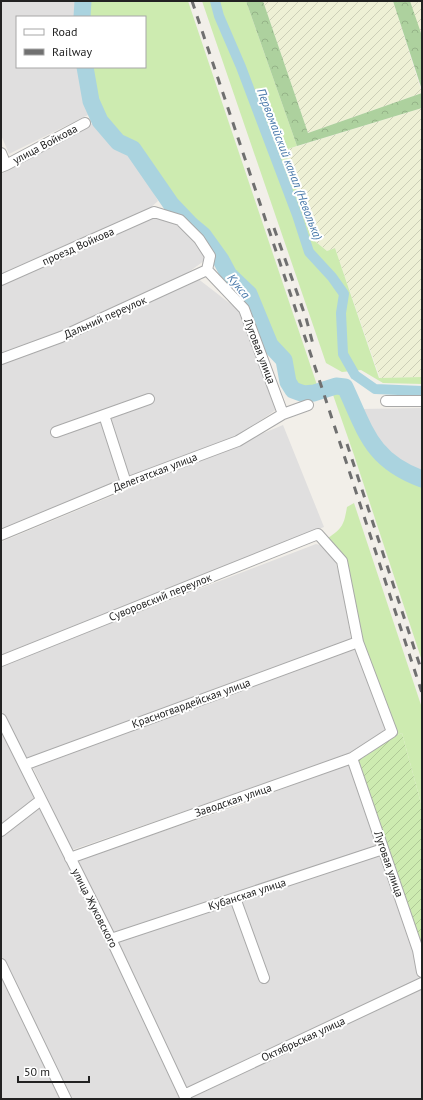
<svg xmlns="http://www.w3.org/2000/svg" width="423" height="1100" font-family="'PT Sans',sans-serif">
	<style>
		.residential { fill: #e0dfdf }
		.farmland { fill: url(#farmland-furrows) }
		.grass { fill: #cdebb0 }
		.forest { fill: url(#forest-crowns) }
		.garden { fill: url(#garden-furrows) }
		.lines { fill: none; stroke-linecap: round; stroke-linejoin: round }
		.canal { stroke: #aad3df; stroke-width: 10 }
		.river { stroke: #aad3df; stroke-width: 17 }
		.street-casing { stroke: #a9a9a9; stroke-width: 12 }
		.street { stroke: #fff; stroke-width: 10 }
		.rail { stroke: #707070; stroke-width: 3; stroke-dasharray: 8 8; stroke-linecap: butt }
		.labels { text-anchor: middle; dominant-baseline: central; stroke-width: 4; stroke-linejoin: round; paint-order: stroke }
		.street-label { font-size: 11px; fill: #222; stroke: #fff }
		.water-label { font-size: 12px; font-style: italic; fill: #4a7aab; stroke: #fff }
	</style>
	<defs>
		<pattern id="farmland-furrows" width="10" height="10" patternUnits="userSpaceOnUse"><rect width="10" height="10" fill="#eef0d5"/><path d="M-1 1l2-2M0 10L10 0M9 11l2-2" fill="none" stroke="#ccceb7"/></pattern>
		<pattern id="forest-crowns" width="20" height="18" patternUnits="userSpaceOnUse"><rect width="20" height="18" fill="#add19e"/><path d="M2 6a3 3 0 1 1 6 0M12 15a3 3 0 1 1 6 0" fill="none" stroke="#95b388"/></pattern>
		<pattern id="garden-furrows" width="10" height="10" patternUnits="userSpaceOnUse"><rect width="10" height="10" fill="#cdebb0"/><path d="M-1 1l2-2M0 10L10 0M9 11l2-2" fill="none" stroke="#b0c997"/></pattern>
	</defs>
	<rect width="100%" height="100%" fill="#f2efe9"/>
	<path class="residential" d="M 1,1 L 81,1 L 80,17 L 17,17 L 17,67 L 81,67 L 90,114 L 9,154 L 1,135 Z
		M 93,123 L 111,145 L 133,155 L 158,201 L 148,210 L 1,275 L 1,174 Z
		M 155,216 L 178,223 L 197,241 L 208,258 L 186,274 L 56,335 L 1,355 L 1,284 Z
		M 197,278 L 241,312 L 277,409 L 237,437 L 1,532 L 1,364 L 60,342 Z
		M 422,408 L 422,471 L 408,467 L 389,455 L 378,445 L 360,409 Z
		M 283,425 L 324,527 L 1,655 L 1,542 Z
		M 316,544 L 324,546 L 334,556 L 341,582 L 351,639 L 26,761 L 1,710 L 1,665 Z
		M 355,645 L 385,721 L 386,731 L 376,740 L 339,758 L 72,850 L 33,768 Z
		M 1,726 L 36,797 L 1,824 Z
		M 349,763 L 378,848 L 112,935 L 78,860 L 241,805 Z
		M 39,807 L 110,946 L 181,1099 L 71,1099 L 29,1014 L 1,955 L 1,837 Z
		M 381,854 L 415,951 L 419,981 L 271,1052 L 185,1089 L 116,941 Z
		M 1,973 L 61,1099 L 1,1099 Z
		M 421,989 L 422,1099 L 191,1099 L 190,1096 L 277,1057 Z"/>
	<path class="farmland" d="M 263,1 L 393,1 L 422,93 L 308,133 Z
		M 410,1 L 422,1 L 422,36 L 417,23 Z
		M 422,108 L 422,377 L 380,378 L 335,248 L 327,251 L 311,238 L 285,150 Z"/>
	<path class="grass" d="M 88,1 L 188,1 L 317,385 C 307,387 300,387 291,382 L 287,360 L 272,341 L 253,293 L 231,272 L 206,231 L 195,224 L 173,201 L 138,148 L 121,138 L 103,119 L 94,100 L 89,67 L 145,67 L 145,17 L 88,17 Z
		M 202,1 L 246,1 L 297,146 L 285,150 L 311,238 L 327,251 L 335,248 L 379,378 L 422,377 L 422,384 L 383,383 L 361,370 L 342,372 L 326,363 Z
		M 338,391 L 345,392 L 373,453 L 382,462 L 396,471 L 422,483 L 422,661 L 354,455 L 332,392 Z
		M 354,503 L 422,708 L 422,807 L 402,733 L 395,736 L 361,640 L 349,568 L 339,550 L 328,538 C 343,528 344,524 347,507 Z"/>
	<path class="forest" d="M 246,1 L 263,1 L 308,133 L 422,93 L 422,108 L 297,146 Z
		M 393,1 L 410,1 L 422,36 L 422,90 Z"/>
	<path class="garden" d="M 402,733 L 422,807 L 422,950 L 357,760 L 395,736 Z"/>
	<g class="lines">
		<path class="canal" d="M 215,1 L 219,16 L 241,67 L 297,215 L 309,252 L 332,277 L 344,294 L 341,313 L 343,354 L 355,375 L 375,389 L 422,391"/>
		<path class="river" d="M 82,17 L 83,1
			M 85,67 L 91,101 L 100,121 L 118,142 L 133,149 L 171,204 L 191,225 L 203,235 L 221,260 L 229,275 L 249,294 L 270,345 L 284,360 L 288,382 L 293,390 L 304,394 L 314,393 L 336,386 L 345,387 C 366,432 371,460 422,479"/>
		<g class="street-casing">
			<path id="street" d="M 1,153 L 6,165 L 1,167
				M 6,165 L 85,123
				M 1,280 L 154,212 L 180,220 L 199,239 L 210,256 L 207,270 L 244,309 L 283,414
				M 1,359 L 61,337 L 207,270
				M 386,401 L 422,401
				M 104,415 L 126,483
				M 56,432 L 149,399
				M 1,535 L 126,483 L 238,441 L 283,414 L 308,405
				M 1,661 L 318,534 L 342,561 L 358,642 L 392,732 L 352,758 L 70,858
				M 1,719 L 111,939 L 186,1099
				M 352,758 L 418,950 L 422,972
				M 24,765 L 358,642
				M 1,831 L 41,800
				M 235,898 L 264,978
				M 111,939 L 383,849
				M 1,964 L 66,1099
				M 184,1095 L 422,983"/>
		</g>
		<use href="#street" class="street"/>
		<path class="rail" d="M 192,1 L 318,376 L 422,693
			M 274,228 L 306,318 L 314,348
			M 347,444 L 422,672"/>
	</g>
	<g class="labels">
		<g class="street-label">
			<text transform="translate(45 144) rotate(-28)">улица Войкова</text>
			<text transform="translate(78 246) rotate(-24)">проезд Войкова</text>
			<text transform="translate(105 317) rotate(-24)">Дальний переулок</text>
			<text transform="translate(260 351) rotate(69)">Луговая улица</text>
			<text transform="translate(155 472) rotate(-21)">Делегатская улица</text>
			<text transform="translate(160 597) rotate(-22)">Суворовский переулок</text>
			<text transform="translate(191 703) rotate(-20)">Красногвардейская улица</text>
			<text transform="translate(233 800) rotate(-19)">Заводская улица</text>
			<text transform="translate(389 864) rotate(71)">Луговая улица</text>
			<text transform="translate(247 894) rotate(-18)">Кубанская улица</text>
			<text transform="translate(95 908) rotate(63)">улица Жуковского</text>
			<text transform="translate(303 1039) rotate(-25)">Октябрьская улица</text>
		</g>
		<g class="water-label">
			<text transform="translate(290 164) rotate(69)">Первомайский канал (Неволька)</text>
			<text transform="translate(239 286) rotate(51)">Кукса</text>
		</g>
	</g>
	<rect width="423" height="1100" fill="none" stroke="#222222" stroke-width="4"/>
	<rect x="16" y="16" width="130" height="52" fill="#ffffff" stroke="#a7a7a7"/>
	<rect x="24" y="29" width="20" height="6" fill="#ffffff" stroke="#a7a7a7"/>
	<text x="52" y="36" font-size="12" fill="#222222">Road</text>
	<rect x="24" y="49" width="20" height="6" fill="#707070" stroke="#a7a7a7"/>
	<text x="52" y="56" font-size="12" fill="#222222">Railway</text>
	<path d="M18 1076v6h71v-6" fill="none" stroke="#222222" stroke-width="2"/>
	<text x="24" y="1076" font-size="12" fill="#222222" stroke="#ffffff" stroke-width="3" paint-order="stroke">50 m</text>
</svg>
